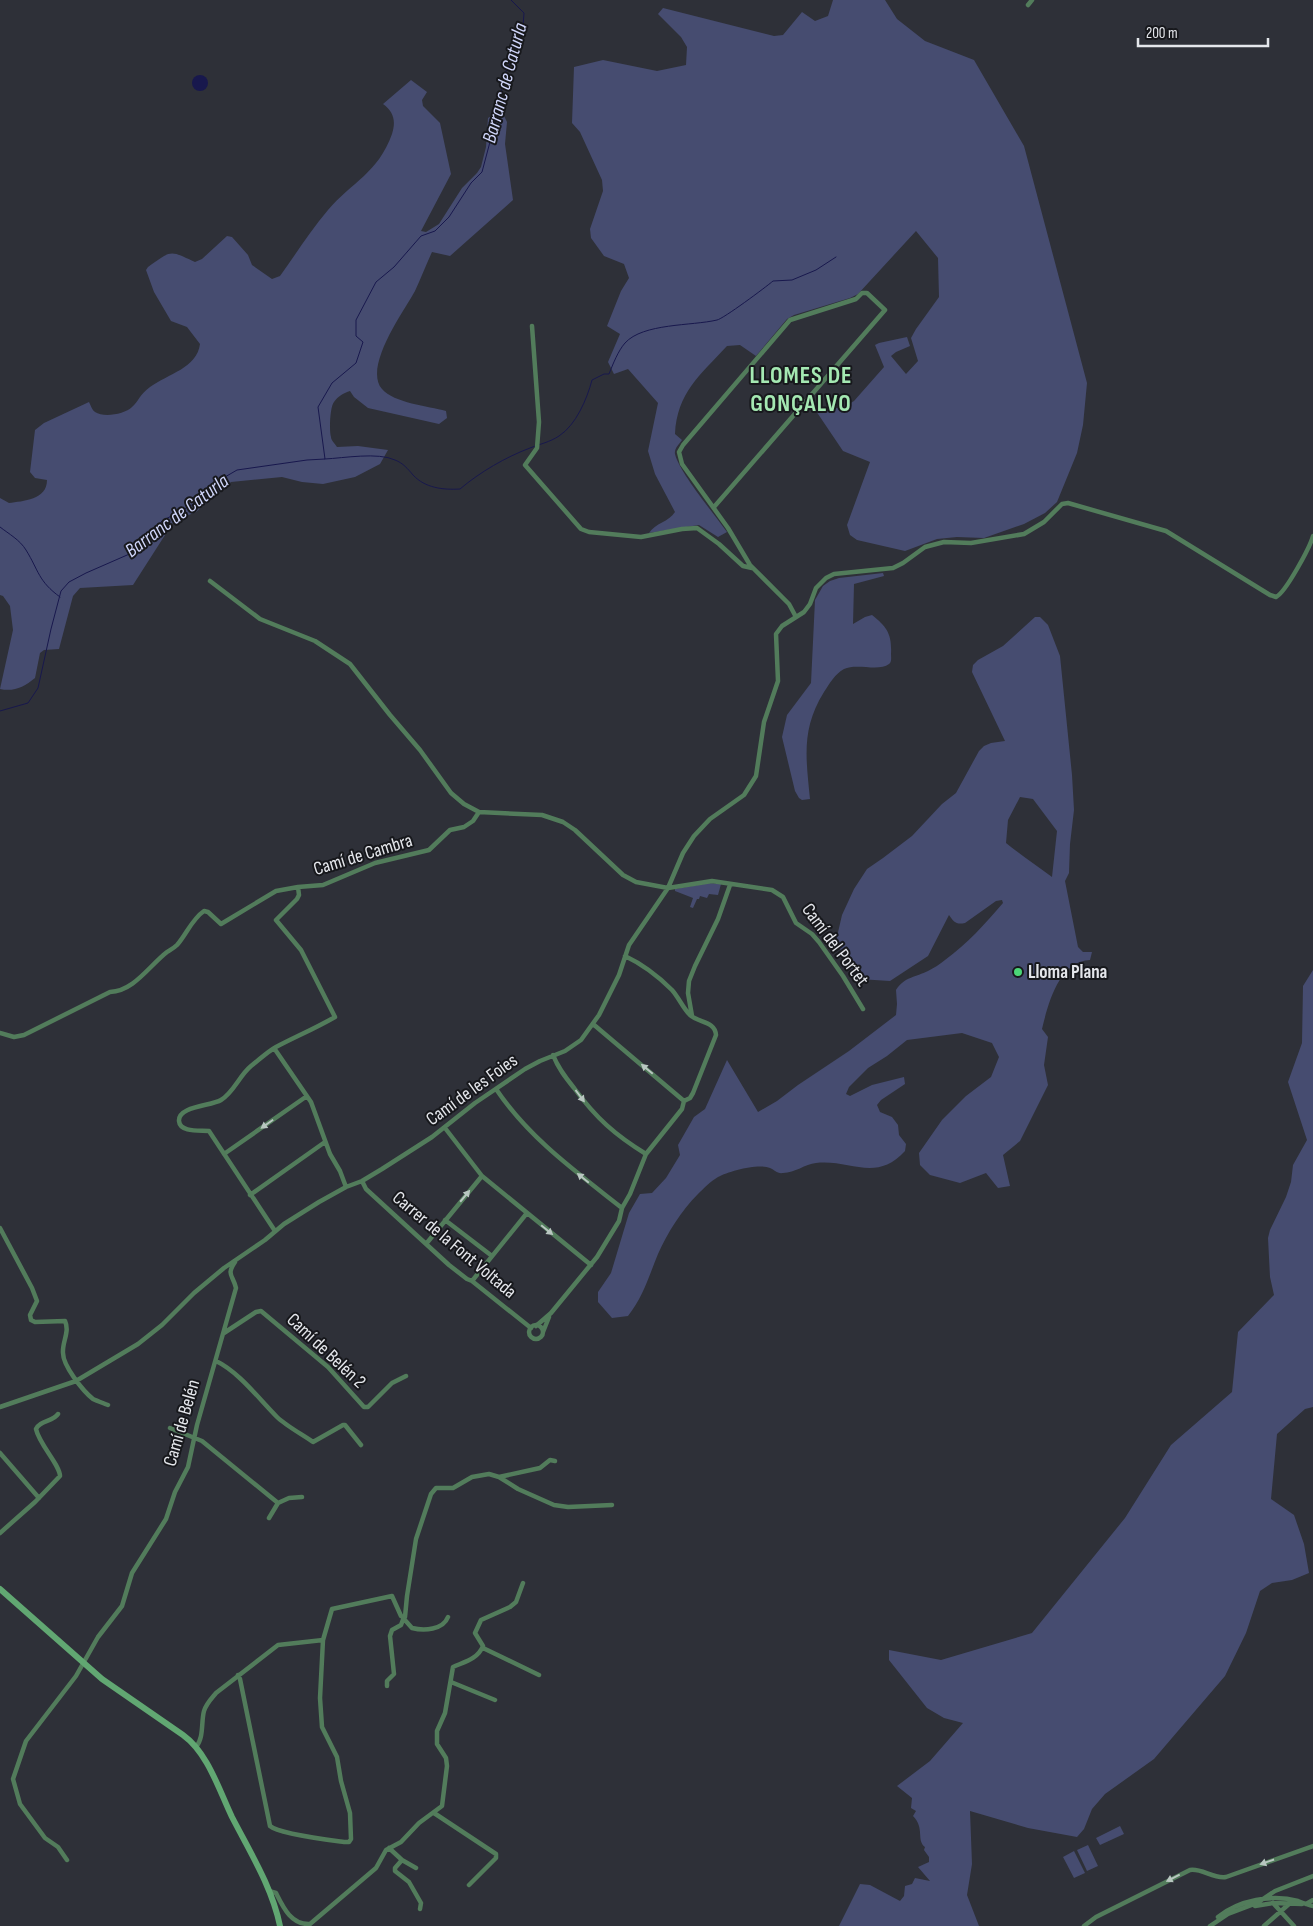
<svg xmlns="http://www.w3.org/2000/svg" width="1313" height="1926" font-family="'Sofia Sans Condensed',sans-serif">
	<style>
		.green { fill: #464c70; fill-rule: evenodd }
		.water { fill: #18184d }
		.lines { fill: none; stroke-linecap: round; stroke-linejoin: round }
		.stream { stroke: #18184d; stroke-width: 1 }
		.street { stroke: #527c5b; stroke-width: 4.5 }
		.secondary { stroke: #61a772; stroke-width: 6 }
		.oneway { fill: #b8c6c0 }
		.poi-dot { fill: #4bd677; stroke: #17181c; stroke-width: 2 }
		.labels { text-anchor: middle; dominant-baseline: central; stroke-width: 4; stroke-linejoin: round; paint-order: stroke }
		.street-label { font-size: 19px; fill: #e4e6eb; stroke: #17181c }
		.poi-label { font-size: 19px; font-weight: bold; fill: #e4e6eb; stroke: #17181c; text-anchor: start }
		.water-label { font-size: 20px; font-style: italic; fill: #d0d6fa; stroke: #17181c }
		.district-label { font-size: 24px; font-weight: bold; letter-spacing: 1px; fill: #a4e8b2; stroke: #17181c }
	</style>
	<rect width="100%" height="100%" fill="#2e3038"/>
	<path class="green" d="M 833,0 L 885,0 L 897,19 L 925,41 L 974,60 L 1024,146 L 1087,383 L 1083,425 L 1077,453 L 1057,502 L 1045,513 L 1024,524 L 984,538 L 957,537 L 937,539 L 905,551 L 857,540 L 850,535 L 847,525 L 870,462 L 843,451 L 816,411 L 844,407 L 854,401 L 884,367 L 875,345 L 879,343 L 907,337 L 910,346 L 896,352 L 891,356 L 906,374 L 918,361 L 911,338 L 916,329 L 939,297 L 938,258 L 916,231 L 858,294 L 850,298 L 794,315 L 787,319 L 756,356 L 740,345 L 727,346 C 700,375 677,393 675,434 L 682,440 C 679,444 674,449 675,454 C 679,472 715,515 727,532 L 718,537 L 699,525 L 649,533 C 655,523 669,522 675,512 L 655,474 L 648,451 L 658,403 L 628,369 L 614,374 L 608,362 L 620,334 L 607,326 L 621,291 L 629,278 L 624,264 L 604,256 L 591,238 L 590,229 L 603,191 L 602,180 L 580,132 L 572,123 L 574,67 L 603,60 L 657,71 L 686,65 L 687,47 L 681,37 L 658,14 L 663,8 L 774,36 L 783,35 L 802,12 L 815,21 L 828,16 Z
		M 411,80 L 427,92 L 422,100 L 423,106 L 440,123 L 451,174 L 421,231 L 426,232 L 439,224 L 462,188 L 477,173 L 481,167 L 486,147 L 488,118 L 495,114 L 503,114 L 507,122 L 505,144 L 513,200 L 450,256 L 432,252 C 426,265 421,278 415,291 C 404,311 363,367 382,389 C 394,403 428,406 446,411 L 447,418 L 439,424 L 368,408 L 354,397 L 350,391 C 344,393 338,396 334,402 C 330,407 329,430 331,437 C 331,440 335,444 337,447 L 358,446 L 388,450 L 380,464 L 355,477 L 323,484 L 302,482 L 282,477 L 231,482 L 196,512 L 174,521 L 133,585 L 80,588 L 73,596 L 59,649 L 44,650 L 40,653 L 35,678 C 24,687 14,692 0,689 L 13,630 L 10,606 L 3,596 L 0,595 L 0,498 L 9,503 C 23,501 47,500 47,480 L 35,478 L 30,472 L 35,430 L 44,423 L 89,402 C 91,406 92,410 95,412 C 104,418 125,414 132,407 C 139,401 139,395 150,387 C 168,374 197,368 200,344 L 187,327 L 171,321 L 154,292 L 146,270 L 148,267 C 172,250 169,250 195,262 L 202,259 L 227,236 L 232,237 L 248,255 L 252,265 L 272,279 L 280,276 C 296,254 310,231 328,210 C 352,182 378,173 392,134 C 396,121 394,112 383,104 Z
		M 883,573 L 884,576 L 854,584 L 853,624 L 865,617 L 872,615 C 887,627 892,634 891,654 C 891,657 892,662 889,664 C 879,672 857,663 844,669 C 835,674 830,683 824,692 C 801,729 806,758 810,799 L 802,800 L 799,798 L 795,791 L 782,737 L 787,715 L 811,683 L 815,600 L 823,586 L 830,581 L 839,578 Z
		M 1035,617 L 1040,617 L 1048,625 L 1060,656 L 1072,775 L 1074,810 L 1070,844 L 1069,873 L 1065,881 L 1078,947 L 1083,952 L 1092,952 L 1090,960 C 1059,961 1048,1004 1042,1029 L 1048,1037 L 1044,1065 L 1048,1085 L 1020,1141 L 1003,1155 L 1010,1186 L 998,1188 L 986,1173 L 960,1183 L 930,1175 L 920,1165 L 919,1153 L 942,1120 L 966,1096 L 991,1077 L 999,1057 L 992,1043 L 962,1033 L 907,1040 L 887,1056 L 868,1068 L 849,1087 L 846,1094 L 850,1096 L 872,1085 L 904,1077 L 905,1084 L 881,1100 L 877,1105 L 880,1112 L 892,1117 L 898,1125 L 899,1135 L 906,1144 L 905,1151 C 876,1183 850,1159 816,1163 C 805,1164 795,1173 783,1173 C 777,1174 775,1170 770,1168 C 759,1163 729,1171 718,1177 C 711,1181 704,1188 698,1194 C 681,1211 668,1232 658,1254 C 649,1276 643,1297 628,1316 L 612,1318 L 598,1302 L 598,1292 L 611,1273 L 629,1213 L 640,1194 L 652,1193 L 666,1178 L 680,1155 L 678,1145 L 694,1117 L 705,1109 L 727,1060 L 758,1112 L 777,1101 L 798,1085 L 849,1051 L 896,1015 L 897,1004 L 896,990 C 904,977 916,977 928,971 C 934,968 940,964 945,960 C 967,944 985,924 1003,903 L 1002,900 L 996,901 L 965,923 C 956,925 954,922 949,915 L 928,956 L 890,981 L 859,979 L 850,969 L 836,941 L 842,915 L 854,889 L 867,869 L 883,858 L 912,836 L 942,804 L 956,793 L 979,751 L 984,746 L 991,743 L 1005,741 L 972,672 L 973,665 L 978,660 L 1003,646 ZM 1020,797 L 1033,799 L 1057,831 L 1052,877 C 1037,866 1021,855 1006,843 L 1008,820 Z
		M 709,883 L 721,884 L 718,895 L 709,894 L 707,898 L 700,896 L 699,899 L 697,899 L 693,908 L 690,907 L 693,898 L 675,891 L 675,889 Z
		M 1313,970 L 1313,1407 L 1305,1409 L 1277,1434 L 1271,1499 L 1294,1515 L 1304,1544 L 1309,1573 L 1292,1580 L 1272,1583 L 1260,1591 L 1246,1633 L 1225,1676 L 1154,1759 L 1105,1794 L 1092,1809 L 1084,1829 L 1077,1837 L 1028,1828 L 970,1811 L 972,1864 L 967,1895 L 979,1926 L 839,1926 L 860,1884 L 870,1885 L 900,1901 L 904,1896 L 905,1886 L 912,1884 L 915,1878 L 930,1881 L 918,1867 L 929,1862 L 929,1857 L 924,1850 L 925,1847 C 916,1840 925,1828 913,1816 L 916,1811 L 911,1808 L 912,1798 L 897,1786 L 930,1761 L 963,1723 L 944,1718 L 927,1708 L 889,1660 L 889,1650 L 941,1660 L 1032,1633 L 1125,1518 L 1171,1445 L 1232,1392 L 1238,1332 L 1274,1295 L 1270,1277 L 1268,1238 L 1270,1230 L 1286,1197 L 1291,1182 L 1293,1165 L 1307,1140 L 1288,1082 L 1302,1043 L 1303,986 Z
		M 1120,1826 L 1124,1834 L 1100,1845 L 1096,1838 Z
		M 1088,1845 L 1098,1866 L 1087,1871 L 1077,1850 Z
		M 1074,1851 L 1085,1873 L 1074,1878 L 1063,1857 Z"/>
	<path class="water" d="M192 83a8 8 0 1 1 16 0a8 8 0 1 1-16 0Z"/>
	<g class="lines">
		<path class="stream" d="M 325,459 C 344,458 378,452 395,460 C 403,463 408,469 413,475 C 425,488 443,490 460,489 C 480,472 506,457 530,448 C 540,444 550,442 559,436 C 576,425 587,399 592,380 L 604,374 L 609,374 C 613,364 618,351 625,343 C 643,323 692,326 717,320 C 723,319 766,287 773,281 L 792,280 L 816,270 L 836,257
			M 0,527 C 9,534 20,540 26,550 C 39,571 38,581 60,597
			M 0,711 L 28,703 L 38,688 L 51,629 L 61,591 L 69,582 L 86,573 L 134,552 L 152,534 L 162,521 L 201,500 L 213,491 L 225,477 L 237,470 L 307,460 L 325,459 L 318,407 L 332,383 L 356,363 L 363,342 L 356,336 L 356,320 L 376,282 L 394,267 L 421,236 L 435,231 L 449,217 L 471,183 L 482,172 L 495,123 L 505,73 L 518,49 L 523,26 L 524,13 L 511,0"/>
		<path class="street" d="M 1028,5 L 1032,0
			M 532,326 L 539,422 L 537,448 L 525,465 L 581,529 L 589,532 L 641,537 L 682,529 L 697,528 L 719,544 L 743,566 L 752,568
			M 714,507 L 885,310 L 867,293 L 862,293 L 856,299 L 790,320 L 683,445 L 679,452 L 682,464 L 728,528 L 750,565 L 789,604 L 796,617
			M 210,581 L 260,619 L 315,641 L 350,664 L 390,715 L 420,750 L 451,793 L 464,804 L 479,812 L 542,815 L 563,822 L 575,830 L 623,875 L 636,882 L 668,888 L 712,881 L 772,890 L 783,897 L 796,923 L 812,934 L 819,942 L 843,976 L 863,1009
			M 692,1016 L 688,993 L 689,981 L 695,966 L 718,919 L 730,885
			M 593,1024 L 684,1101
			M 0,1033 L 14,1037 L 24,1035 L 110,992 C 134,991 149,966 167,952 C 170,950 174,948 177,945 C 186,935 192,919 204,911 L 208,912 L 221,924 L 276,891 L 298,887 L 323,885 L 375,863 L 429,850 L 450,830 L 464,827 L 473,821 L 479,812
			M 274,1048 L 311,1102 L 330,1154 L 340,1171 L 346,1187
			M 553,1055 C 558,1068 566,1078 574,1088 C 596,1118 615,1135 646,1154
			M 496,1089 C 529,1138 575,1171 622,1208
			M 445,1128 L 482,1176 L 591,1265
			M 224,1154 L 307,1096
			M 362,1181 L 366,1189 L 449,1265 L 467,1279 L 472,1281 L 531,1328
			M 250,1195 L 325,1142
			M 445,1220 L 492,1256
			M 0,1228 L 32,1288 L 37,1301 L 30,1315 L 31,1320 L 35,1322 L 65,1321 C 70,1332 62,1342 63,1353 C 63,1366 83,1391 93,1399 C 97,1401 103,1403 108,1405
			M 275,1231 L 209,1131 C 201,1130 180,1133 179,1121 C 178,1106 211,1106 221,1100 C 234,1092 239,1076 251,1066 C 259,1060 267,1052 276,1047 C 295,1037 316,1028 335,1017 L 301,950 L 276,920 L 297,899 L 299,895 L 298,887
			M 426,1244 L 482,1176
			M 472,1281 L 527,1213
			M529 1332a7 7 0 1 1 14 0a7 7 0 1 1-14 0Z
			M 536,1326 L 551,1313 L 597,1257 L 619,1221 L 622,1208 L 630,1194 L 646,1154 L 682,1109 L 684,1101 L 690,1098 L 693,1093 L 716,1035 C 715,1021 699,1023 690,1015 C 683,1008 679,998 672,990 C 659,977 642,964 625,956
			M 543,1332 L 549,1317
			M 224,1333 L 256,1312 L 261,1311 L 328,1367 L 364,1407 L 368,1407 L 392,1383 L 406,1376
			M 216,1361 C 239,1372 259,1399 277,1417 C 285,1425 303,1435 313,1442 L 343,1425 L 345,1425 L 361,1445
			M 0,1407 L 76,1381 L 138,1344 L 162,1325 L 194,1293 L 224,1268 L 265,1240 L 284,1224 L 319,1202 L 346,1187 L 362,1181 L 382,1169 L 432,1137 L 475,1103 L 525,1069 L 540,1061 L 565,1051 L 581,1040 L 599,1015 L 619,975 L 629,945 L 668,888 L 683,853 L 694,836 L 710,819 L 744,795 L 756,776 L 764,722 L 778,681 L 776,634 L 782,626 L 804,612 L 810,604 L 816,588 L 826,578 L 834,574 L 893,568 L 903,563 L 925,547 L 944,542 L 971,543 L 1024,534 L 1044,522 L 1062,504 L 1068,503 L 1166,531 L 1270,595 L 1276,597 C 1286,592 1310,547 1313,536
			M 170,1428 L 202,1441 L 278,1503 L 269,1518
			M 0,1453 L 39,1498
			M 499,1477 L 540,1468 L 550,1460 L 555,1461
			M 278,1503 L 289,1498 L 302,1497
			M 0,1533 L 35,1502 L 60,1476 C 60,1465 39,1444 36,1429 C 40,1420 53,1422 58,1414
			M 404,1619 L 412,1628 C 424,1631 443,1630 448,1617
			M 483,1648 L 539,1675
			M 238,1675 L 240,1679 L 270,1826 C 279,1834 329,1840 344,1842 L 349,1842 L 351,1839 L 350,1813 L 341,1781 L 337,1757 L 322,1727 L 320,1698 L 323,1640 L 332,1609 L 392,1596 L 401,1616 L 405,1617 L 407,1596 L 416,1539 L 431,1494 L 436,1488 L 453,1488 L 472,1477 L 489,1474 L 499,1477 L 518,1489 L 554,1505 L 568,1507 L 612,1505
			M 451,1682 L 495,1700
			M 387,1686 L 387,1681 L 394,1674 L 390,1636 L 392,1630 L 401,1625 L 404,1617
			M 196,1747 C 204,1738 201,1722 204,1711 C 206,1704 211,1699 216,1693 L 278,1645 L 323,1640
			M 434,1813 L 496,1854 L 496,1858 L 469,1885
			M 389,1848 L 402,1860 L 416,1868
			M 67,1860 L 58,1847 L 45,1838 L 20,1804 L 13,1779 L 26,1741 L 76,1676 L 98,1637 L 122,1606 L 132,1573 L 166,1519 L 175,1492 L 188,1467 L 197,1425 L 236,1288 C 233,1275 226,1275 235,1262
			M 402,1860 L 395,1868 L 395,1871 L 409,1882 L 421,1903 L 420,1909
			M 269,1891 L 276,1893 C 283,1907 291,1925 310,1924 L 376,1868 L 386,1850 L 401,1842 L 419,1823 L 442,1806 L 447,1766 L 446,1758 L 437,1744 L 437,1731 L 445,1713 L 453,1667 C 464,1662 478,1659 483,1646 L 475,1633 L 481,1620 L 510,1607 L 516,1602 L 523,1583
			M 1273,1903 L 1294,1926
			M 1306,1904 L 1313,1900
			M 1255,1906 L 1273,1903 L 1302,1904
			M 1218,1917 C 1239,1900 1272,1894 1298,1901 C 1303,1903 1308,1905 1313,1906
			M 1084,1926 L 1096,1917 L 1190,1870 C 1202,1868 1213,1879 1226,1877 L 1313,1846
			M 1210,1926 L 1228,1914 L 1257,1903 L 1275,1891 L 1313,1876
			M 1264,1926 L 1289,1904"/>
		<path class="secondary" d="M 0,1589 L 102,1679 L 183,1735 C 208,1753 219,1790 232,1817 C 250,1852 272,1887 280,1926"/>
	</g>
	<defs><path id="oneway-solid" d="M-6-.8H1V-3.2L6.5 0L1 3.2V.8H-6Z" transform="scale(1.25)"/></defs>
	<g class="oneway">
		<use href="#oneway-solid" transform="translate(647 1069) rotate(-140)"/>
		<use href="#oneway-solid" transform="translate(580 1096) rotate(53)"/>
		<use href="#oneway-solid" transform="translate(267 1124) rotate(145)"/>
		<use href="#oneway-solid" transform="translate(583 1178) rotate(-141)"/>
		<use href="#oneway-solid" transform="translate(465 1196) rotate(-50)"/>
		<use href="#oneway-solid" transform="translate(547 1230) rotate(39)"/>
		<use href="#oneway-solid" transform="translate(1267 1862) rotate(161)"/>
		<use href="#oneway-solid" transform="translate(1173 1878) rotate(153)"/>
	</g>
	<circle class="poi-dot" cx="1018" cy="972" r="5"/>
	<g class="labels">
		<g class="street-label">
			<text transform="translate(363 855) rotate(-17)">Camí de Cambra</text>
			<text transform="translate(835 945) rotate(53)">Camí del Portet</text>
			<text transform="translate(472 1090) rotate(-36)">Camí de les Foies</text>
			<text transform="translate(454 1245) rotate(40)">Carrer de la Font Voltada</text>
			<text transform="translate(326 1351) rotate(43)">Camí de Belén 2</text>
			<text transform="translate(182 1423) rotate(-74)">Camí de Belén</text>
		</g>
		<g class="poi-label">
			<text x="1028" y="972">Lloma Plana</text>
		</g>
		<g class="water-label">
			<text transform="translate(505 83) rotate(-75)">Barranc de Caturla</text>
			<text transform="translate(177 516) rotate(-37)">Barranc de Caturla</text>
		</g>
		<g class="district-label">
			<text x="801" y="375">LLOMES DE<tspan x="801" dy="28">GONÇALVO</tspan></text>
		</g>
	</g>
	<path d="M1138 38v8h130v-8" fill="none" stroke="#e4e6eb" stroke-width="2.5"/>
	<text x="1146" y="38" font-size="15" fill="#e4e6eb" stroke="#17181c" stroke-width="4" paint-order="stroke">200 m</text>
</svg>
